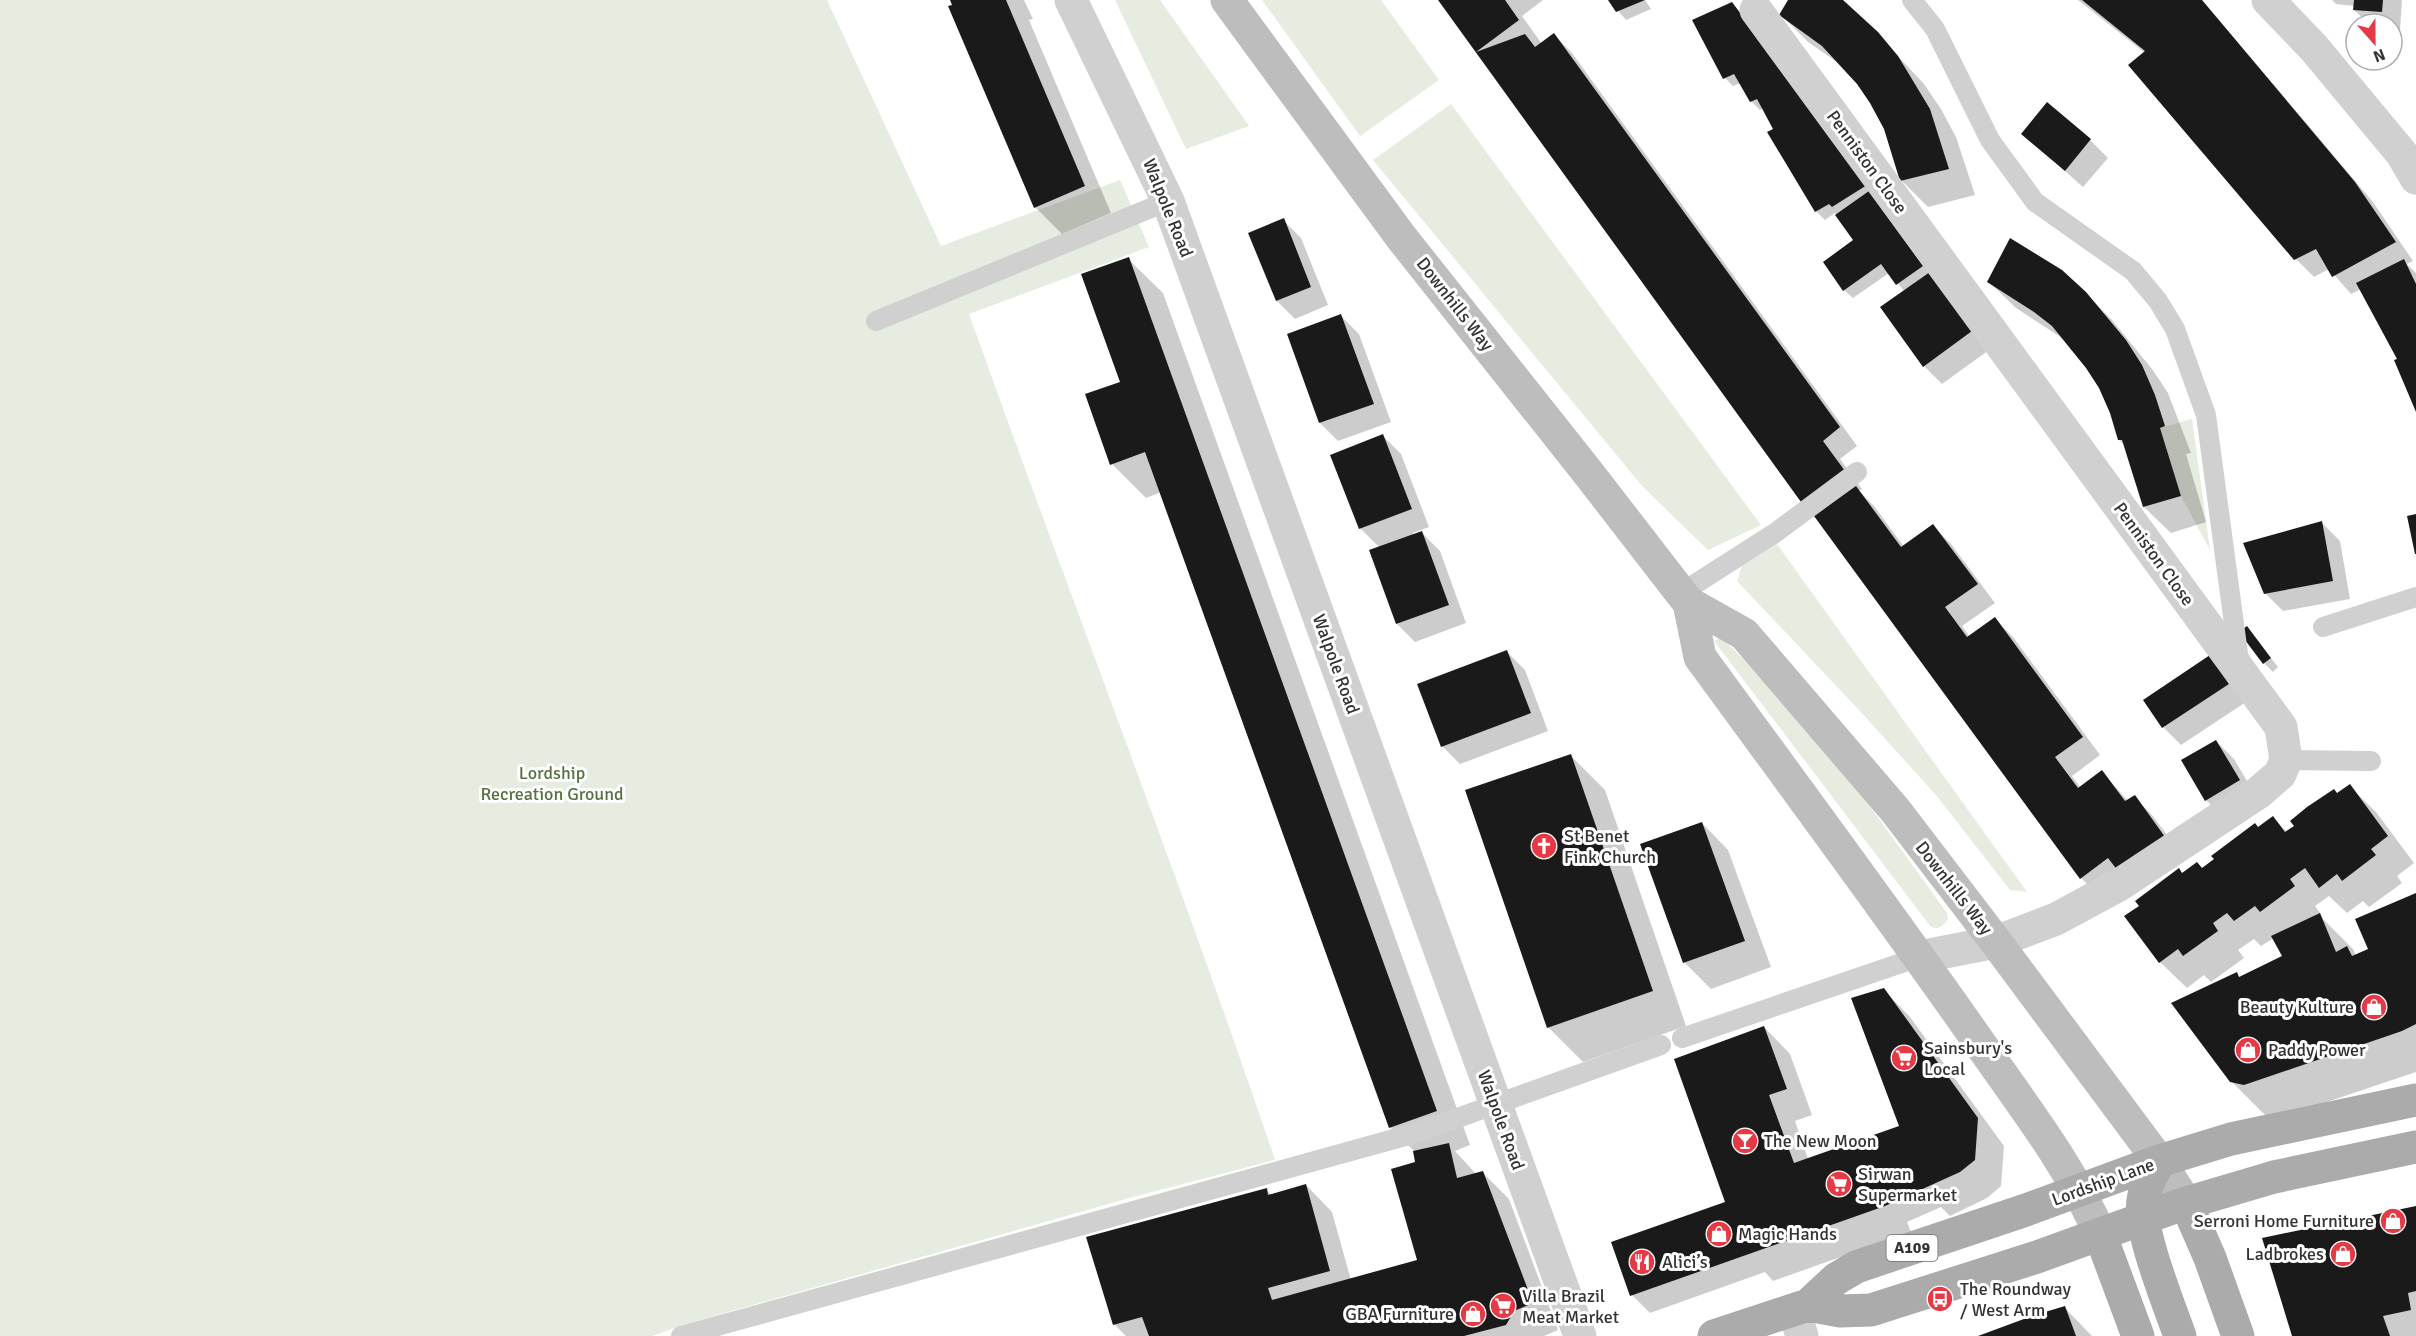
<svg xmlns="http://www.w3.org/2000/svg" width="2416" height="1336" font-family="Signika,sans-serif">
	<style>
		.green { fill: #e6ecdf }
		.shadow { fill: #0003 }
		.building { fill: #1a1a1a }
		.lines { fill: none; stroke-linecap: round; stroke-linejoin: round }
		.lane { stroke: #d0d0d0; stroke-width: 20 }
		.street { stroke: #d0d0d0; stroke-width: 33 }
		.secondary { stroke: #bdbdbd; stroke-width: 33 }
		.primary { stroke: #ababab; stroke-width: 33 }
		.labels { text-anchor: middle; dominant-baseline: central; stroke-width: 6; stroke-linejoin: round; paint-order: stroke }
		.shield { fill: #fff; stroke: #707070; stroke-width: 1.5 }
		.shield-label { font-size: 16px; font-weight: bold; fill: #333 }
		.street-label { font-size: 18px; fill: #333; stroke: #fff }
		.park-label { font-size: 18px; fill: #56703f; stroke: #fff }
		.poi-label { font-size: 18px; fill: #333; stroke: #fff; text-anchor: start }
	</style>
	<rect width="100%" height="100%" fill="#fff"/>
	<path class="green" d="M 0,0 L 827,0 L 941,246 L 1120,180 L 1149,247 L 969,314 C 1070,597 1179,876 1275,1160 L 1133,1197 L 686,1324 L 652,1336 L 0,1336 Z
		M 1115,0 L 1160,0 L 1249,126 L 1186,149 Z
		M 1262,0 L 1381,0 L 1439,80 L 1360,136 Z
		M 1451,104 L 1761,525 L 1708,550 L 1643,487 L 1373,160 Z
		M 2192,419 L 2210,550 L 2181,496 L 2160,428 Z
		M 1777,544 L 2027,892 L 2010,890 L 1936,795 L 1859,710 L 1737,581 L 1742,566 Z
		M 1721,637 L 1766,682 L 1848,776 L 1947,913 L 1948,919 C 1943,926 1939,930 1931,927 L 1714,641 Z"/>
	<path class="shadow" d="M 951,0 L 1024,0 L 1033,19 L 1029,20 L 1111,213 L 1062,234 L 1035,207 Z
		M 1439,0 L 1543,0 L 1522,16 L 1542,44 L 1554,35 L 1572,53 L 1857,446 L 1840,459 L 1862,489 L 1859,491 L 1874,506 L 1904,547 L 1933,526 L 1951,544 L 1995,603 L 1962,626 L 1970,637 L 1995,619 L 2013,637 L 2100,755 L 2072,776 L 2081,788 L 2102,772 L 2128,801 L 2134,797 L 2152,815 L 2182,855 L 2099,896 L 2081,878 Z
		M 1609,0 L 1645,0 L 1651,9 L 1626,20 Z
		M 1790,0 L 1839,0 L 1882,39 L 1924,84 L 1941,109 L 1956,137 L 1975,195 L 1928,207 L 1901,180 L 1885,128 L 1858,83 L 1844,67 L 1808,42 L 1781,15 Z
		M 2078,0 L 2202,0 L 2373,202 L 2413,261 L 2407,264 L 2416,273 L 2416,408 L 2399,360 L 2361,289 L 2351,294 L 2329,269 L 2314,277 L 2296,259 L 2130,65 L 2145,53 Z
		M 2332,0 L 2402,0 L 2400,30 L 2392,29 L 2392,24 L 2369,24 L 2354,10 L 2355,6 L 2336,4 Z
		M 1732,4 L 1741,13 L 1989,350 L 1942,384 L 1924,366 L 1905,292 L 1889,273 L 1853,298 L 1844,290 L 1855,241 L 1835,213 L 1825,220 L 1816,211 L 1764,108 L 1760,110 L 1751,101 L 1741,83 L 1733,86 L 1725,78 Z
		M 2023,134 L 2090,140 L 2108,158 L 2083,187 Z
		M 1283,220 L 1301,238 L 1328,305 L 1295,319 L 1277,301 Z
		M 1128,259 L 1163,293 L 1470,1145 L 1455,1151 L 1476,1174 L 1482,1172 L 1509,1199 L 1558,1330 L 1544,1336 L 1126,1336 L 1114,1324 L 1266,1190 L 1272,1195 L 1306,1185 L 1332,1212 L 1351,1280 L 1419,1261 L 1417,1163 L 1415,1152 L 1391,1128 L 1161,492 L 1146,498 L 1112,464 L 1122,383 Z
		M 1989,282 L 2085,293 L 2112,320 L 2152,369 L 2168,393 L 2191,453 L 2186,454 L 2206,522 L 2171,533 L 2144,507 L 2126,446 L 2119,440 L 2111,412 L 2100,387 L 2087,367 L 2062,338 L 2016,308 Z
		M 1341,316 L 1359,334 L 1391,422 L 1338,441 L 1320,423 Z
		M 1383,436 L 1401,454 L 1429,527 L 1413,533 L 1414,535 L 1422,533 L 1440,551 L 1466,623 L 1415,642 L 1397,624 L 1380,548 L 1360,528 Z
		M 2322,523 L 2340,541 L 2350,599 L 2283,611 L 2265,593 Z
		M 2247,628 L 2278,667 L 2273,672 L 2264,663 Z
		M 1507,652 L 1525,670 L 1548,731 L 1460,764 L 1442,746 Z
		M 2210,657 L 2246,702 L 2181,745 L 2163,727 L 2145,700 Z
		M 2216,741 L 2234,759 L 2257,798 L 2224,818 L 2206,800 Z
		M 1571,756 L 1605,790 L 1686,1026 L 1583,1062 L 1549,1028 L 1467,791 Z
		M 2349,786 L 2376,812 L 2414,863 L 2397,876 L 2402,883 L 2369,907 L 2363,901 L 2347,913 L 2329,896 L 2315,906 L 2321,914 L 2319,915 L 2353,949 L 2356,956 L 2370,950 L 2416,895 L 2416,1072 L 2279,1118 L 2266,1116 L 2231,1081 L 2236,974 L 2240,978 L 2284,957 L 2274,938 L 2261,946 L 2254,939 L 2238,950 L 2244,958 L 2211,982 L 2204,975 L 2187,988 L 2160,962 L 2183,874 L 2203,870 L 2273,818 L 2287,832 Z
		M 1702,823 L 1728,850 L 1771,967 L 1711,989 L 1684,962 Z
		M 1884,990 L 1910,1017 L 2004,1146 L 2001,1186 L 1987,1198 L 1950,1216 L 1941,1207 L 1907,1222 L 1911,1232 L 1773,1281 L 1765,1272 L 1650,1313 L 1632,1295 L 1613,1243 L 1725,1203 L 1764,1027 L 1790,1054 L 1812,1115 L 1795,1121 L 1808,1159 L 1900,1127 Z
		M 2416,1207 L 2416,1336 L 2294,1336 Z
		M 2065,1308 L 2092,1336 L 1981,1336 Z"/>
	<path class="building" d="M 950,0 L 1006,0 L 1085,186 L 1034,208 L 948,6 L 952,5 Z
		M 1438,0 L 1505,0 L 1519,20 L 1476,52 L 1525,34 L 1535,47 L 1554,33 L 1840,427 L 1823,441 L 1845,471 L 1801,502 Z
		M 1608,0 L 1645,0 L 1616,12 Z
		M 1788,0 L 1843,0 L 1878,32 L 1898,56 L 1930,109 L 1949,169 L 1900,181 L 1884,129 L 1870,103 L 1857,84 L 1822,46 L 1779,15 Z
		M 2082,0 L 2202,0 L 2355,182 L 2396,242 L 2332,277 L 2316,249 L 2294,260 L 2128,65 L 2145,51 Z
		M 2354,0 L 2383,0 L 2382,12 L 2353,10 Z
		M 1732,2 L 1867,185 L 1832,207 L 1829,204 L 1815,212 L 1767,132 L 1773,129 L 1757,99 L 1750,102 L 1734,74 L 1723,79 L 1692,20 Z
		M 2047,102 L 2091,139 L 2065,171 L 2021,134 Z
		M 1869,191 L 1923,266 L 1896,285 L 1881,264 L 1843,291 L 1823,262 L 1853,240 L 1835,215 Z
		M 1284,218 L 1311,287 L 1276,301 L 1248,233 Z
		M 2010,238 L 2062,270 L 2086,292 L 2126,340 L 2142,365 L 2155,395 L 2165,426 L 2160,428 L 2181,496 L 2143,507 L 2122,440 L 2118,440 L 2110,413 L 2099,388 L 2086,368 L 2052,326 L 2034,312 L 1987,282 Z
		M 1129,257 L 1437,1111 L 1389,1128 L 1145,452 L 1110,465 L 1085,394 L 1120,382 L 1081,274 Z
		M 2404,259 L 2416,284 L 2416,412 L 2394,360 L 2397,359 L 2356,283 Z
		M 1930,272 L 1972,331 L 1923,367 L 1880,307 Z
		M 1341,314 L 1374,404 L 1319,423 L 1287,334 Z
		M 1383,434 L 1412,509 L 1359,529 L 1330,455 Z
		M 1856,486 L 1901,547 L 1933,524 L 1978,584 L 1945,607 L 1967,637 L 1995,617 L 2083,737 L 2055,757 L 2078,788 L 2102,770 L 2125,801 L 2135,795 L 2165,837 L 2118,871 L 2108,858 L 2080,879 L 1814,516 Z
		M 2416,514 L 2416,554 L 2415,554 L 2407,516 Z
		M 2322,521 L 2333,581 L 2264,594 L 2243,543 Z
		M 1422,531 L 1449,605 L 1396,624 L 1369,550 Z
		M 2247,626 L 2271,658 L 2263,664 L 2239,632 Z
		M 1507,650 L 1531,713 L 1441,747 L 1417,684 Z
		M 2210,655 L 2229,684 L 2162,728 L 2143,700 Z
		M 2216,740 L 2240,780 L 2205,801 L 2181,760 Z
		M 1571,754 L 1653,991 L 1547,1028 L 1465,790 Z
		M 2350,784 L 2388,836 L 2371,849 L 2376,855 L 2342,881 L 2337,874 L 2319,888 L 2305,868 L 2290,879 L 2295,886 L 2260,912 L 2255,906 L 2234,921 L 2227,913 L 2213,923 L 2218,931 L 2183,956 L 2178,949 L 2159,963 L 2124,916 L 2139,906 L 2135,901 L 2179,868 L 2182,873 L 2197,862 L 2202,868 L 2214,859 L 2211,856 L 2255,823 L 2258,827 L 2273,816 L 2285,832 L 2294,826 L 2290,821 L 2307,807 L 2334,789 L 2337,793 Z
		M 1702,822 L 1745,941 L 1683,963 L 1640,844 Z
		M 2416,893 L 2416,1024 L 2402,1031 L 2244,1085 L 2230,1082 L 2171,1003 L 2237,972 L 2239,977 L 2282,956 L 2271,936 L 2320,913 L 2336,952 L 2347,946 L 2352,956 L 2368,949 L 2355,919 Z
		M 1884,988 L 1978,1118 L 1975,1160 L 1960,1172 L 1885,1206 L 1630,1296 L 1611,1242 L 1725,1202 L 1674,1059 L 1764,1026 L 1787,1089 L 1769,1095 L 1794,1163 L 1899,1126 L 1851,998 Z
		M 1449,1143 L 1457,1178 L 1483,1171 L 1533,1303 L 1514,1311 L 1506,1325 L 1464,1336 L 1149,1336 L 1142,1317 L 1113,1325 L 1086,1237 L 1267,1188 L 1268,1195 L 1306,1184 L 1330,1271 L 1268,1288 L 1272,1300 L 1417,1260 L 1391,1169 L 1415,1162 L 1413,1151 Z
		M 2416,1206 L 2416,1291 L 2408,1293 L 2411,1310 L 2383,1316 L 2390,1336 L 2292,1336 L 2262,1238 Z
		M 2065,1306 L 2076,1336 L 1978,1336 L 2035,1315 Z"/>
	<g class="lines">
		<path class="lane" d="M 1912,0 L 1935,29 L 1990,140 L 2035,202 L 2133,271 L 2158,301 L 2175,329 L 2206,415 L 2239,661
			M 876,321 L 1168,201
			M 1681,593 L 1775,533 L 1857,472
			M 2323,627 L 2416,597
			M 2286,760 L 2371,761
			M 1682,1038 L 1919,957
			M 681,1336 L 1416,1133 L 1661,1045"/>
		<path class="street" d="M 1071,0 L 1168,201 L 1580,1336
			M 2268,0 L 2314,48 L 2402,154 L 2416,178
			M 1756,10 L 2281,727 L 2286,760 L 2280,774 L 2258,793 L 2119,885 L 2056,919 L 1996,942 L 1919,957
			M 1794,1310 L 1802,1336"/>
		<path class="secondary" d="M 1227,0 L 1401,237 L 1589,474 L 1681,593 L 1689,603 L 1744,634 L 1895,810 L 1996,942 L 2159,1161 L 2186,1203
			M 1689,603 L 1700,657 C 1792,783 1885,908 1974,1035 C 2018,1099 2069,1163 2100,1234"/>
		<path class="primary" d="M 2159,1161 C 2153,1174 2145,1186 2143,1200 C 2138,1229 2169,1305 2180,1336
			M 2186,1203 L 2210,1258 L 2238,1336
			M 2100,1234 L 2138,1336
			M 1808,1305 L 1840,1311 L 1871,1310 L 2037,1257 L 2186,1203 L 2274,1177 L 2416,1147
			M 1714,1336 L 1808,1305 L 1836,1279 L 1856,1267 L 2026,1210 L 2159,1161 L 2231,1139 L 2416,1100"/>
	</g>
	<defs>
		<g id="church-disc" transform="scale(1.35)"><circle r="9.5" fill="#e63946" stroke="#fff"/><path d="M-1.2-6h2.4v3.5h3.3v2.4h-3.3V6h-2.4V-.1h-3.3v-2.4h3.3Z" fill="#fff"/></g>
		<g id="shop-disc" transform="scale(1.35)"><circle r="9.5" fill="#e63946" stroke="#fff"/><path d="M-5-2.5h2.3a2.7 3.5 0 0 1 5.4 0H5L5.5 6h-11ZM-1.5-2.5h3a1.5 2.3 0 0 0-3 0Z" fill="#fff"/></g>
		<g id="supermarket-disc" transform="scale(1.35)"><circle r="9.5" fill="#e63946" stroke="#fff"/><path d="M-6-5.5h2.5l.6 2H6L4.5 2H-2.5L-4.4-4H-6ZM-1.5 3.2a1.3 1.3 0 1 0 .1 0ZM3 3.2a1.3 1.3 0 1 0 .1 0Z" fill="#fff"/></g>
		<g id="bar-disc" transform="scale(1.35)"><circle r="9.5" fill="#e63946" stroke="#fff"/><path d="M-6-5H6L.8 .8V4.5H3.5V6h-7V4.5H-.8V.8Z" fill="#fff"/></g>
		<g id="restaurant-disc" transform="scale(1.35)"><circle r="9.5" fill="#e63946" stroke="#fff"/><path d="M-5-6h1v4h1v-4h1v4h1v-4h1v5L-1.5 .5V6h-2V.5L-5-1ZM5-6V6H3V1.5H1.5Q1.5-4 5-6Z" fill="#fff"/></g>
		<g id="bus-disc" transform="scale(1.35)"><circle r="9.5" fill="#e63946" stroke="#fff"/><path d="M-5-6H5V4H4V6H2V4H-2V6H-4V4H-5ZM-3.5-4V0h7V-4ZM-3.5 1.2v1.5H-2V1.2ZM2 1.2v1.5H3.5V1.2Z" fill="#fff"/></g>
	</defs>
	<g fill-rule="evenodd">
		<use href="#church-disc" x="1544" y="846"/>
		<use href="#shop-disc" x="2374" y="1007"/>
		<use href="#shop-disc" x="2248" y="1050"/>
		<use href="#supermarket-disc" x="1904" y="1058"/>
		<use href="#bar-disc" x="1745" y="1141"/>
		<use href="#supermarket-disc" x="1839" y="1184"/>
		<use href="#shop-disc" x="2393" y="1221"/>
		<use href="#shop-disc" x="1719" y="1234"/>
		<use href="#shop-disc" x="2343" y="1254"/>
		<use href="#restaurant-disc" x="1642" y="1262"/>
		<use href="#bus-disc" x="1940" y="1299"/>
		<use href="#supermarket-disc" x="1503" y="1306"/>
		<use href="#shop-disc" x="1473" y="1314"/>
	</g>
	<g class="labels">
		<rect class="shield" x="1886.5" y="1235" width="51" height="26" rx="4.5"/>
		<g class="shield-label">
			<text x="1912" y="1248">A109</text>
		</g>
		<g class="street-label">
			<text transform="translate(1867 162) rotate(54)">Penniston Close</text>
			<text transform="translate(1168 208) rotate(68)">Walpole Road</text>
			<text transform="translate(1455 304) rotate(52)">Downhills Way</text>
			<text transform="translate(2154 554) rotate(54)">Penniston Close</text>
			<text transform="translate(1336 664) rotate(70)">Walpole Road</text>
			<text transform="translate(1954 888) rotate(52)">Downhills Way</text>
			<text transform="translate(1501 1120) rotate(70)">Walpole Road</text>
			<text transform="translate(2103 1182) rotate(-20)">Lordship Lane</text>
		</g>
		<g class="park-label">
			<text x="552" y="773">Lordship<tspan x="552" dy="21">Recreation Ground</tspan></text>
		</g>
		<g class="poi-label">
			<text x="1564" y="836">St Benet<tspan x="1564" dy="21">Fink Church</tspan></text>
			<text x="2354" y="1007" text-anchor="end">Beauty Kulture</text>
			<text x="1924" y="1048">Sainsbury's<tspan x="1924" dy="21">Local</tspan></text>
			<text x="2268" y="1050">Paddy Power</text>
			<text x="1764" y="1141">The New Moon</text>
			<text x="1858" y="1174">Sirwan<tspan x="1858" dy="21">Supermarket</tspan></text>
			<text x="2374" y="1221" text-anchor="end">Serroni Home Furniture</text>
			<text x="1738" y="1234">Magic Hands</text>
			<text x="2324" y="1254" text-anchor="end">Ladbrokes</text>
			<text x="1662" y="1262">Alici’s</text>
			<text x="1960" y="1289">The Roundway<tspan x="1960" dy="21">/ West Arm</tspan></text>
			<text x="1522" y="1296">Villa Brazil<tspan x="1522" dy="21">Meat Market</tspan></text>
			<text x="1454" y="1314" text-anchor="end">GBA Furniture</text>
		</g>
	</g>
	<g transform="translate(2374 42) rotate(159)"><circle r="28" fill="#ffffff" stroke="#adadad" stroke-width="1.5"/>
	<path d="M0-4.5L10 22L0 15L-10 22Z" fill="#e63946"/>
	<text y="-9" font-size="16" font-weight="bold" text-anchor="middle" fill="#333333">N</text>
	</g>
</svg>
